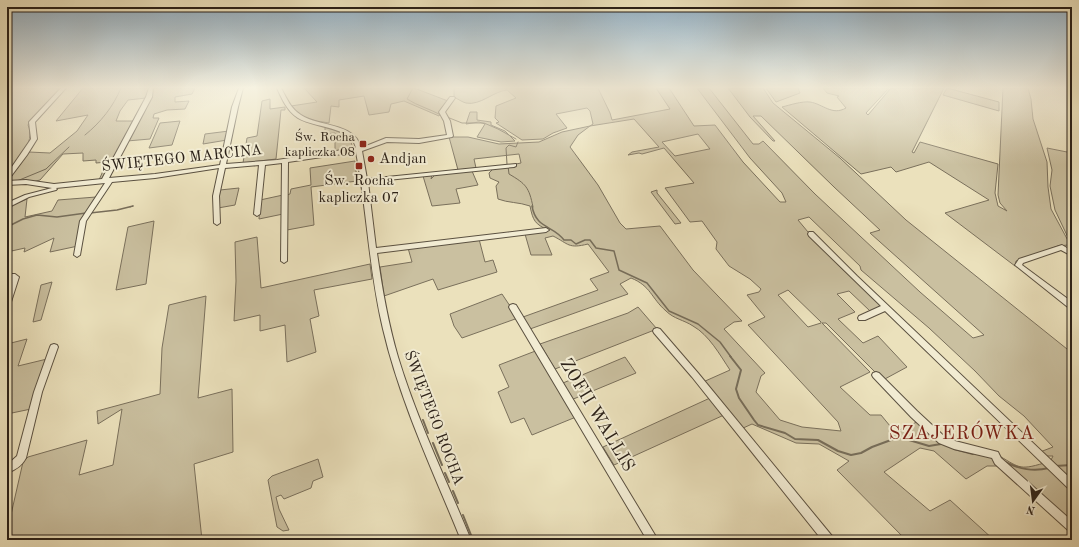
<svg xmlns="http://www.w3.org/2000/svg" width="1079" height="547" font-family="'Old Standard TT',serif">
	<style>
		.green { fill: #cac0a0; stroke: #7a705c; fill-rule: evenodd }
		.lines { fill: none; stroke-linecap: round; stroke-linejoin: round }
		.stream-far2 { stroke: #776d59; stroke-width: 1 }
		.stream-far1 { stroke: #776d59; stroke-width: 1.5 }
		.stream { stroke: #776d59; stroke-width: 2 }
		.minor-casing { stroke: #5b5141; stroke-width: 2 }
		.minor { fill: #f2ecd3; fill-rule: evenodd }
		.poi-dot { fill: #8f2418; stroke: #f2ecd3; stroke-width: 1.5 }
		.labels { text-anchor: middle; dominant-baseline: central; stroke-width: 4; stroke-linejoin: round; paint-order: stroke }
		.far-poi-label { font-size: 13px; fill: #2b2118; stroke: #f2ecd3; text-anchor: end }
		.street-label { font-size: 15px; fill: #2b2118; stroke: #f2ecd3 }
		.poi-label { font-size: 15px; fill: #2b2118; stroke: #f2ecd3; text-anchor: start }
		.near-street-label { font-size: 18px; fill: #2b2118; stroke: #f2ecd3 }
		.near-neighbourhood-label { font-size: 19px; letter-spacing: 1px; fill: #7a1f14; stroke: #f2ecd3 }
	</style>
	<rect width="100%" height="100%" fill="#ebe1bc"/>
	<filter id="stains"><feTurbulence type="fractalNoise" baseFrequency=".005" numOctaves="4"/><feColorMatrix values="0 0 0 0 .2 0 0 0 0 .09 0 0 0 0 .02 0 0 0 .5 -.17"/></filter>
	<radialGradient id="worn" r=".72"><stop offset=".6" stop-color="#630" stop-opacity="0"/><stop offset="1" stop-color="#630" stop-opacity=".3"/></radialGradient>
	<path class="green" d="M 7,88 L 63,88 L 30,121 L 28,125 C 36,143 17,161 7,175 Z
		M 83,88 L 149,88 L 146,98 L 128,100 L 120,111 L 116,121 L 134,121 L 105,179 L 99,180 L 107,162 L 96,163 L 96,160 L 83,161 L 83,153 L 63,154 L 40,180 L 32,182 L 7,182 L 29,152 L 50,153 L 77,131 L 88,115 L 56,121 Z
		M 152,88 L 195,88 L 192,94 L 175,97 L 175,102 L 189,101 L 185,109 L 167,110 L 154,114 L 153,118 L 159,118 L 150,139 L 127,141 C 134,128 153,102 152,88 Z
		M 304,88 L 414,88 L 448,101 L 439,116 L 404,101 L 391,104 L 389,112 L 369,115 L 364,96 L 339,100 L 339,107 L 331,106 L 329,123 C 312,120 304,121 291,106 L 317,102 Z
		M 454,88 L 598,88 L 610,113 L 612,120 L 670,109 L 656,88 L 669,88 L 694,126 L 715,125 L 743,162 L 780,202 L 786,202 L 782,193 L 750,158 L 697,88 L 709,88 L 753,144 L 759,144 L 763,141 L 815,194 L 920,292 L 973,338 L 984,335 L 870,233 L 880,230 L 834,187 L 761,116 L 753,116 L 775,141 L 773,141 L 750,117 L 728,88 L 763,88 L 773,103 L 840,158 L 906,220 L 1072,353 L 1072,481 L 1050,462 L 1053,456 L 1044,456 L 1040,452 L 1053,447 L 1024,416 L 999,396 L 975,371 L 929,328 L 861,270 L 860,266 L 809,217 L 798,220 L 808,232 L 841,268 L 883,305 L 870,311 L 849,291 L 837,294 L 855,312 L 838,319 L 863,343 L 878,336 L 907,367 L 883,380 L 826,323 L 822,323 L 870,372 L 840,387 L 870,415 L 881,415 L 895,432 L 919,421 L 936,437 L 991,455 L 1000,466 L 987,466 L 966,479 L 934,451 L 920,448 L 884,472 L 930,511 L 950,500 L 994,540 L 906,540 L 837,470 L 849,461 L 819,444 L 796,443 L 752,424 L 741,429 L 703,382 L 730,370 C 720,355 709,335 693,326 C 684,320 674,319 666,311 C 651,298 651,286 631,278 L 620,284 L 628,294 L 530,329 L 523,317 L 598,290 L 590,279 L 609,272 L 588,244 C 568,249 569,244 553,236 L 545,238 L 552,255 L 531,255 L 525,234 L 548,230 C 535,224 533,221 530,206 C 519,202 508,203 498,199 L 496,186 L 499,182 L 490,178 L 489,173 L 494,168 L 514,166 L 516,164 L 521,163 L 519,154 L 474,159 L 476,168 L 458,170 L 449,137 L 468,137 L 499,144 L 539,142 L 562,132 L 590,126 L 593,124 L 590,111 L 587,108 L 556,114 L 567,128 L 553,133 L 543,139 L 522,140 L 496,123 L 499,122 L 495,118 L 496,106 L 516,98 L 507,90 C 494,91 480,106 466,103 C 462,102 458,99 454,97 ZM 634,119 L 659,147 L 632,152 L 628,155 L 639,153 L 642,154 L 664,148 L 694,183 L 665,188 L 690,222 L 702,221 L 717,242 L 716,249 L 729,266 L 750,279 L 761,289 L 759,292 L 747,295 L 765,317 L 748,325 L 838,422 L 841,431 L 802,427 L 780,420 L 756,392 L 761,376 L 765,373 L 724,329 L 734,322 L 742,321 L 693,270 L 660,226 L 626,229 L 620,223 L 598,185 L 570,147 L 578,135 L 590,126 ZM 698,134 L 710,149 L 709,149 L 675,156 L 662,142 ZM 788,290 L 821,322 L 821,323 L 808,327 L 778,295 Z
		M 766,88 L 798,88 L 800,93 L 776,102 Z
		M 823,88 L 889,88 L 866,113 L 868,115 L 891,88 L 920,89 L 922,88 L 944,88 L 912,152 L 914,153 L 920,142 L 998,164 L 995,193 L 998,206 L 1007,211 L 1000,203 L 998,195 L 1003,88 L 1028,88 L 1031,99 L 1033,119 L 1047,162 L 1048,187 L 1051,209 L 1072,248 L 1068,245 L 1058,246 L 1016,261 L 1015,266 L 945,213 L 989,200 L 929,162 L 896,172 L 891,167 L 861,174 L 782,107 C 790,105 802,101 810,102 C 823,104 832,116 846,108 L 837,97 L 839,96 L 827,93 Z
		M 947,88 L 999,102 L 999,111 L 943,95 Z
		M 270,99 L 270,109 L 285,107 L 285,110 L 281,110 L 276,159 L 243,163 L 247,138 L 257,136 L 262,101 Z
		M 470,112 L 477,112 L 477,120 L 491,122 L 491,125 L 505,131 L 515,141 L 501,142 L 477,137 L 485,124 L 479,122 L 466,124 Z
		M 180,121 L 172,145 L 149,148 L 160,123 Z
		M 325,127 C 335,130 352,135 352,147 L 335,151 L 335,133 L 325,134 Z
		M 229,131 L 227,140 L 203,144 L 205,134 Z
		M 1047,148 L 1072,153 L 1072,246 L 1055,210 L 1050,186 L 1052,170 Z
		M 355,161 L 357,181 L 311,187 L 314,225 L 287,230 L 287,195 L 290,194 L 291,189 L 311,185 L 310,168 Z
		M 472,171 L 478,185 L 456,189 L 460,203 L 432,206 L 423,176 L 432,175 L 431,179 L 436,174 Z
		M 239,188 L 235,205 L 218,208 L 220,190 Z
		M 657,190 L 657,193 L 681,223 L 675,224 L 651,192 Z
		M 283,195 L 283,214 L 259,219 L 260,200 Z
		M 96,197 C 85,217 77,222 78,246 L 50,252 L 54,238 L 24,252 L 25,248 L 7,252 L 7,207 L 27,199 L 25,217 L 52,211 L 58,200 Z
		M 154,221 L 146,284 L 116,290 L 128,227 Z
		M 257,237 L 261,288 L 370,264 L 372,279 L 314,290 L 319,316 L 310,319 L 316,352 L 287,362 L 285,325 L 260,331 L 260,315 L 234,321 L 236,281 L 235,242 Z
		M 479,239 L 485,262 L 493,260 L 497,272 L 438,290 L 433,279 L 384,296 L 380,267 L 412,262 L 408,248 Z
		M 52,282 L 41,320 L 33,322 L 41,285 Z
		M 502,294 L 518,318 L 462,338 L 454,326 L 450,314 Z
		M 206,296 L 198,398 L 232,389 L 233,452 L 194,464 L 202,540 L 7,540 L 7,521 L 10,519 L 23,462 L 28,457 L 87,440 L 79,475 L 113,465 L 122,409 L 98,424 L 97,411 L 160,394 L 162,348 L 169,305 Z
		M 638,307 L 657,329 L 555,369 L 540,344 L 628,313 Z
		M 27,339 L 18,366 L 47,359 L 31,409 L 7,414 L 7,344 Z
		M 538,350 L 576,417 L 532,435 L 524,418 L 511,423 L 498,392 L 509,387 L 499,365 Z
		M 625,357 L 636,373 L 571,400 L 563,383 Z
		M 710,398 L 724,415 L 614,465 L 603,447 Z
		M 996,454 C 1019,467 1018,471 1044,463 L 1072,490 L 1072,525 Z
		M 318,459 L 323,477 L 313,481 L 311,488 L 284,499 L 281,495 L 276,497 L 279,509 L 289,530 L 283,531 L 277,527 L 268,480 L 272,476 Z"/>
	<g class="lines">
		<path class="stream-far2" d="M 413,88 L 407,99 C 418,106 430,109 441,115
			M 447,117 L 462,123 L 484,123 L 498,129 L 516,139
			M 85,135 C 101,122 113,107 121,88
			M 507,164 L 506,148 L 509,145 L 516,147 L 518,142
			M 508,166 L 509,174 C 526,184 529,187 533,207
			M 17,181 L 46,169 L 69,147
			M 7,187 L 11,184
			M 130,207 L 133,206"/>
		<path class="stream-far1" d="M 532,206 C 536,229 553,225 564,240 L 571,240 L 576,244 L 585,240 L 590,240 L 596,248 L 614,251 L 619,270 L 647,283 L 669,311 L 698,324 L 720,342 L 731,357
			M 90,213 L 117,210 L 133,206
			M 7,227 L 23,219 L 37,215 L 57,217 L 86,213"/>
		<path class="stream" d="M 730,356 L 741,370 L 736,389 L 739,398 L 754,420 L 758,425 L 785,433 L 795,439 L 818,440 L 838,451 L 851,455 L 861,453 L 872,447 L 899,437 L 929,446 L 941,444
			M 423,420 L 428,433
			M 433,443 L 442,465
			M 954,449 L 973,454
			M 1005,462 C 1020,469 1033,472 1049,468
			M 1055,466 L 1072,465
			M 445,473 L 449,482
			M 453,491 L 458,503
			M 463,515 L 473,540"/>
		<g class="minor-casing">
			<path id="minor" d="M 61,88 L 66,88 L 35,122 L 37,139 L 27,155 L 9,179 L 7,180 L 7,174 L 31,139 L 29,122 Z
				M 149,88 L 153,88 L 152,97 L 109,178 L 155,174 L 220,165 L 232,107 L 239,88 L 243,88 L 238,107 L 226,164 L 277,160 L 356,148 C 352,126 313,128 298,118 C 287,111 282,99 277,88 L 281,88 C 287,99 291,109 301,115 C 318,127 355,122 361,148 L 386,138 L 419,139 L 447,135 L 444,121 L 439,112 L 450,97 L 454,97 L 455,98 L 445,112 L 450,121 L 453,136 L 452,137 L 419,143 L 387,142 L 362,151 L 367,179 L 516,164 L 516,166 L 514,167 L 368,182 L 376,248 L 546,228 L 549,230 L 546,232 L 377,253 C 382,288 388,323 398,357 C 417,420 446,479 471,540 L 461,540 C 433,471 400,402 383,329 C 369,271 367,210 356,152 L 288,162 L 287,261 L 284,263 L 281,261 L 282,163 L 265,165 L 260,214 L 257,216 L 254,214 L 259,165 L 225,168 L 219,196 L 220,223 L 217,225 L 214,223 L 213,196 L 219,168 L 155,178 L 112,182 L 86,221 L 80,255 L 77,257 L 74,255 L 80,221 L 105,183 L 56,188 L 57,189 L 56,190 L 29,197 L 7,208 L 7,203 L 25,195 L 52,188 L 26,184 L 7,185 L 7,181 L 26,180 L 54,184 L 102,179 L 146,97 Z
				M 809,232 L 813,232 L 857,276 L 1072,480 L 1072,491 L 1069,489 L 885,311 L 865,320 L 859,320 L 858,318 L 859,316 L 881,306 L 809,236 L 808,234 Z
				M 1062,245 L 1072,251 L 1072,256 L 1061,250 L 1023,263 L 1022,265 L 1072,302 L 1072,309 L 1069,308 L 1015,265 L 1019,259 Z
				M 7,274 L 15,274 L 19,277 L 11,302 L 10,304 L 7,305 L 7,291 L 11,280 L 7,280 Z
				M 513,304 L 516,305 L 658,540 L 647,540 L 510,309 L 509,307 L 510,305 Z
				M 657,328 L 660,329 L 698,373 L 832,536 L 833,540 L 822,540 L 692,377 L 654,333 L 653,331 L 654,329 Z
				M 54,344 L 57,345 L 58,347 L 42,392 L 26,458 C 22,466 15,470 7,473 L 7,465 L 17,456 L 34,392 L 50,347 L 51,345 Z
				M 876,372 L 879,373 L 917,411 L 945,437 L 955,441 L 998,452 L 1001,458 L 1072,521 L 1072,533 L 1069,531 L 995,464 L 992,458 L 954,449 L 939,443 L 911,417 L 873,377 L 872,375 L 873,373 Z"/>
		</g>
		<use href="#minor" class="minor"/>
	</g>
	<linearGradient id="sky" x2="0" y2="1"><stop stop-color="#8facc0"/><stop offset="0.53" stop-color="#f6f2e1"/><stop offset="1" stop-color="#f6f2e1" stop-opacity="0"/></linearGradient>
	<rect width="1079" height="165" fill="url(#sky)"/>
	<g class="poi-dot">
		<rect x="359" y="140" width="8" height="8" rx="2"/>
		<circle cx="371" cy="159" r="4"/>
		<rect x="355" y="162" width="8" height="8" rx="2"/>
	</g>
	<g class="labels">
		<g class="far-poi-label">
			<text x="355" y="137">Św. Rocha<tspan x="355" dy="15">kapliczka 08</tspan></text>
		</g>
		<g class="street-label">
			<text transform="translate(182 159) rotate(-6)">ŚWIĘTEGO MARCINA</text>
			<text transform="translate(433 418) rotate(69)">ŚWIĘTEGO ROCHA</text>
		</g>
		<g class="poi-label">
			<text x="379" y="159">Andjan</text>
			<text x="359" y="181" text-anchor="middle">Św. Rocha<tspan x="359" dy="17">kapliczka 07</tspan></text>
		</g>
		<g class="near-street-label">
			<text transform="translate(597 415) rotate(59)">ZOFII WALLIS</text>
		</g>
		<g class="near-neighbourhood-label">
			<text x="962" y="434">SZAJERÓWKA</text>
		</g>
	</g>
	<rect width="1079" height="547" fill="none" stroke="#ebe1bc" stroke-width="24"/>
	<rect x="8" y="8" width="1063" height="531" fill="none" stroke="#2b2118" stroke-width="2"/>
	<rect x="12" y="12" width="1055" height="523" fill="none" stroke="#2b2118"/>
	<g transform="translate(1033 501) rotate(194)" stroke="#f2ecd3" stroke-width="3" paint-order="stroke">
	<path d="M0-3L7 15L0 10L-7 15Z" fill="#2b2118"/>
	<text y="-6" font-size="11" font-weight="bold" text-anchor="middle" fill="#2b2118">N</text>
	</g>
	<rect width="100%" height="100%" filter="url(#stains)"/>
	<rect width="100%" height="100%" fill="url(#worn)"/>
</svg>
